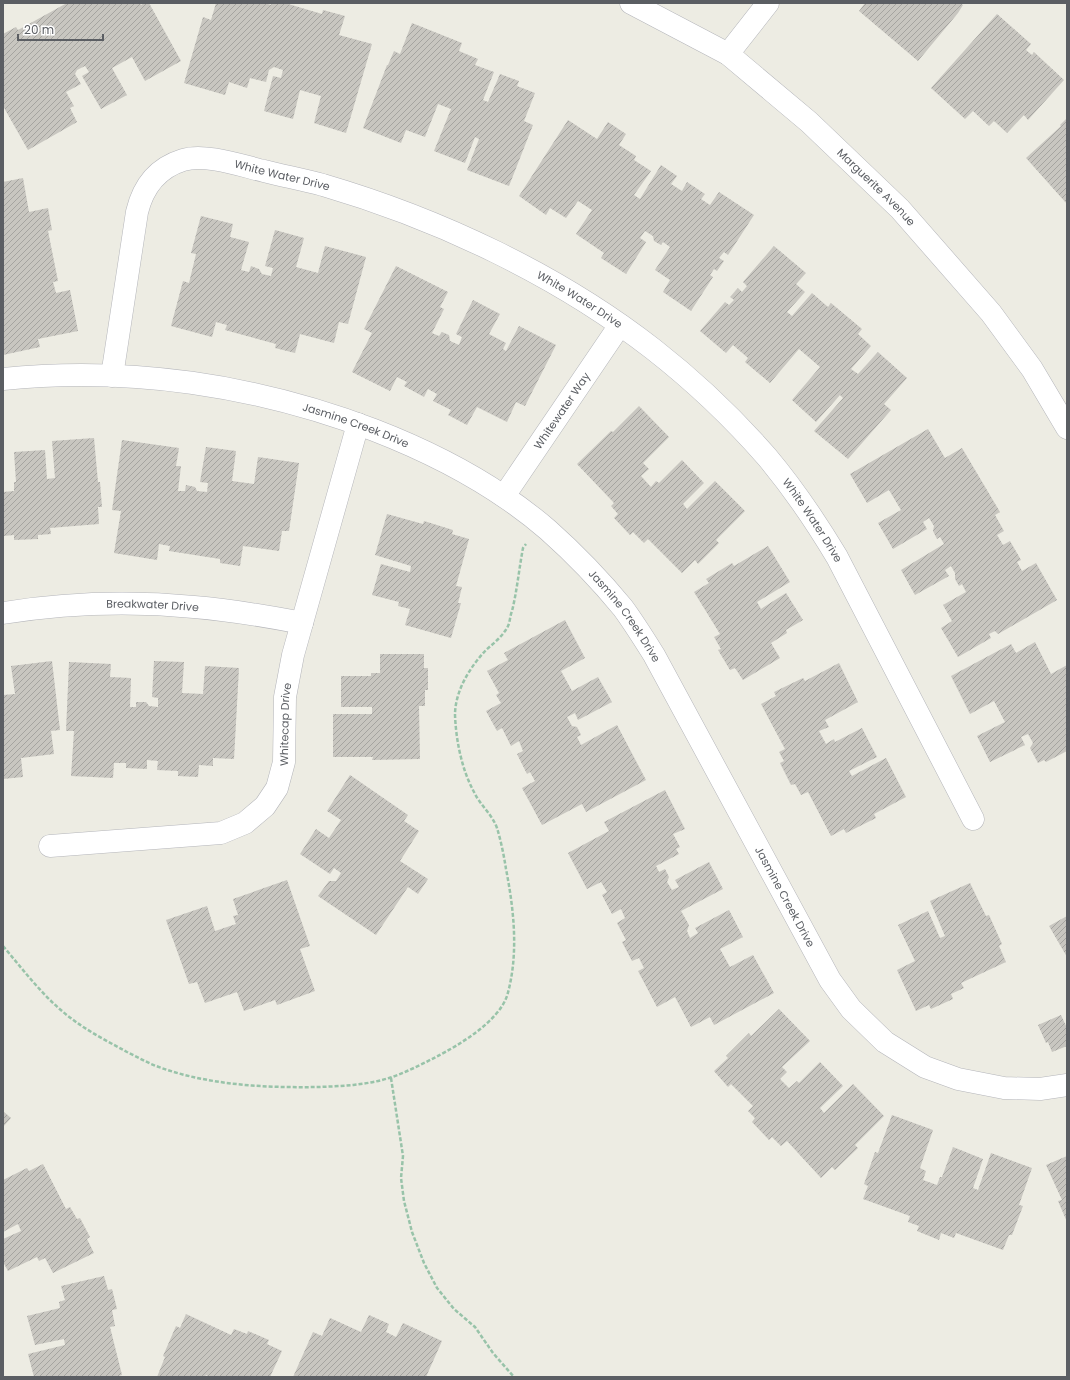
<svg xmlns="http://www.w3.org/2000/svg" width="1070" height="1380" font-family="Poppins,sans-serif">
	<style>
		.building { fill: url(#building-hatch) }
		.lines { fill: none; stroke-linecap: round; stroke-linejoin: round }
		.minor-casing { stroke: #b4b5ba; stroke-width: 23 }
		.tertiary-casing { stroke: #b4b5ba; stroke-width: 23 }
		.path { stroke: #98c3a9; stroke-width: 2.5; stroke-dasharray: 4 2; stroke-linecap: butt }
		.minor { stroke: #fff; stroke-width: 22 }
		.tertiary { stroke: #fff; stroke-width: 22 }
		.labels { text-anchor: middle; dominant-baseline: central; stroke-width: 3; stroke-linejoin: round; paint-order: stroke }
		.street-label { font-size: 11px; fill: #5b5e63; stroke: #fff }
	</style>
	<defs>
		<pattern id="building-hatch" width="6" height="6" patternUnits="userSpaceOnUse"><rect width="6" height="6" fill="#c8c6c0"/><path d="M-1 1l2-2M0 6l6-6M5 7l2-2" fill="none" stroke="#a5a4a0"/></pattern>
	</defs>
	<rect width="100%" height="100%" fill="#edece3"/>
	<path class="building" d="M 67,3 L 140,3 L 141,5 L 144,3 L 149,3 L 181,61 L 145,81 L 132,57 L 112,68 L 127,95 L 101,109 L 82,76 L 89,72 L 85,66 L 77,70 L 75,74 L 81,84 L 66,92 L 74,106 L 70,108 L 77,122 L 28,150 L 3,106 L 3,34 L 16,27 L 18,30 Z
		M 216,3 L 265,3 L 271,5 L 272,3 L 285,3 L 322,14 L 323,10 L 345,16 L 339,35 L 372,44 L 346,133 L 314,123 L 321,96 L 300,90 L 293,119 L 264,111 L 273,76 L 281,78 L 283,70 L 274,67 L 269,70 L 266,82 L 250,78 L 247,88 L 229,82 L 225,95 L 184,83 L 203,17 L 211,20 Z
		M 865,3 L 960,3 L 963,5 L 958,13 L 918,61 L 859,11 Z
		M 997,14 L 1031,44 L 1026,50 L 1032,55 L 1034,52 L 1064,80 L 1028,120 L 1024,115 L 1007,133 L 994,121 L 989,126 L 973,111 L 965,119 L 931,88 Z
		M 412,23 L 462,43 L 459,51 L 478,59 L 475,65 L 494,72 L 483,100 L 488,102 L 500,74 L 519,81 L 517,86 L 535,93 L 524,121 L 533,125 L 509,186 L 467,170 L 479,139 L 475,137 L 465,163 L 434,151 L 451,109 L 438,104 L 425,137 L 406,130 L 401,143 L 363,128 L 387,65 L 388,65 L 394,51 L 400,54 Z
		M 1067,118 L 1067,204 L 1026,158 L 1061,126 L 1060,125 Z
		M 568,120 L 597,139 L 608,122 L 626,134 L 619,145 L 636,156 L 634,160 L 651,171 L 634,195 L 640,199 L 661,165 L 677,176 L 671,184 L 682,191 L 687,182 L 705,194 L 701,199 L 710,205 L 719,192 L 754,215 L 728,255 L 724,252 L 719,258 L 724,261 L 717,271 L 714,269 L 710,275 L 713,277 L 691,311 L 663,292 L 670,280 L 655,270 L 670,247 L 663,242 L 661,245 L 654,241 L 653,236 L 645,231 L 640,238 L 646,242 L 626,274 L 601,258 L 604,253 L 576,234 L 592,210 L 578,201 L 566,218 L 550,208 L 546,215 L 519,196 Z
		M 23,178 L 29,212 L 48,208 L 52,230 L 48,231 L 58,281 L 53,282 L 56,293 L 70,290 L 78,331 L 38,339 L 40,347 L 3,355 L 3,182 Z
		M 201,216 L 233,224 L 230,237 L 249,242 L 241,270 L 249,272 L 251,266 L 259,269 L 262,274 L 271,276 L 273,268 L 265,266 L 275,230 L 304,238 L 296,267 L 318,273 L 325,246 L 366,257 L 348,324 L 339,322 L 334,343 L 300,334 L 295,353 L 275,348 L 276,344 L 225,330 L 227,325 L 216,322 L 212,337 L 171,326 L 183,281 L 189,283 L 196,254 L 191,253 Z
		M 774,246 L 806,273 L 796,284 L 805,292 L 787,312 L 792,316 L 812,293 L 828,307 L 831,303 L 862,329 L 858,334 L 871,346 L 851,369 L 858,374 L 878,352 L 907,378 L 884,404 L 891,410 L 848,459 L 814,431 L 843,398 L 840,395 L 816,422 L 792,400 L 820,367 L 799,349 L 770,383 L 745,362 L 748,358 L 733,345 L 726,353 L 700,331 L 725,302 L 729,305 L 734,300 L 730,297 L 738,288 L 742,292 L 747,286 L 743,282 Z
		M 396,266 L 448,292 L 440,307 L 444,309 L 432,333 L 439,336 L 442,332 L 449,335 L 450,341 L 459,345 L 462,337 L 456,334 L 473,300 L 500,314 L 489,334 L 506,343 L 503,349 L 506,351 L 519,326 L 556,345 L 525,406 L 516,402 L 507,422 L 477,407 L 467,425 L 448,415 L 451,410 L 433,401 L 437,394 L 428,389 L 424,397 L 404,386 L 407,382 L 397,377 L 390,391 L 352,372 L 372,333 L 364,329 Z
		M 639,406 L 669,437 L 643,463 L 649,469 L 641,476 L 651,487 L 656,481 L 659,483 L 682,460 L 704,483 L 683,504 L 687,509 L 715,481 L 745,511 L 716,540 L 719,543 L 698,564 L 695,560 L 682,573 L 648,539 L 644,543 L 633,532 L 630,535 L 614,518 L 618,514 L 611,506 L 614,503 L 577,464 L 611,431 L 613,432 Z
		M 928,429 L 945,458 L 962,448 L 1000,512 L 995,515 L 1004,531 L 997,535 L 1003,545 L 1010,541 L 1021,560 L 1017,562 L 1022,571 L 1036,563 L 1057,600 L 998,634 L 995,631 L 989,634 L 991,638 L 958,657 L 941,628 L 952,621 L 943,605 L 966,592 L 962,584 L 959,586 L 955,579 L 955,573 L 951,566 L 945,570 L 949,576 L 915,595 L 901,570 L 944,544 L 940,537 L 937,539 L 933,531 L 934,526 L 929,518 L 923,522 L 927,529 L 893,549 L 878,523 L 901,510 L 889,490 L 867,503 L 850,474 Z
		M 94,438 L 98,482 L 100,482 L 102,507 L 98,507 L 99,524 L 50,528 L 51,534 L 38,535 L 38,539 L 14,540 L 14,535 L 3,536 L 3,492 L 14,491 L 14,482 L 16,482 L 14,452 L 45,450 L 47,479 L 55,478 L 52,441 Z
		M 122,440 L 179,448 L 176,466 L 181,466 L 178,491 L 185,491 L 186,485 L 195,487 L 197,491 L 207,492 L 208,483 L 200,482 L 206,447 L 236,451 L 232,481 L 254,484 L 258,457 L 299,463 L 289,531 L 282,531 L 279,551 L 243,546 L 240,566 L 220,563 L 220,559 L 169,551 L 170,546 L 159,544 L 157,560 L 114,553 L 121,511 L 112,510 Z
		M 387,514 L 423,524 L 424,521 L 453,530 L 452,534 L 469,539 L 456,586 L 462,587 L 458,603 L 461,603 L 451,638 L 405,625 L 410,609 L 398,606 L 399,602 L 372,595 L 381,564 L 410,572 L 411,566 L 375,555 Z
		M 768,546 L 790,582 L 757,602 L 761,609 L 786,593 L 803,620 L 786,630 L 787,633 L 771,643 L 780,658 L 743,680 L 735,668 L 730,670 L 718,650 L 721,649 L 714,637 L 720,634 L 694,592 L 709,583 L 706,579 L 732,563 L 734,566 Z
		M 565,620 L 585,658 L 561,671 L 572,691 L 598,677 L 612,702 L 578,720 L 575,713 L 567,717 L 572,726 L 577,727 L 581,735 L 577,737 L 581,745 L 617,725 L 646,780 L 586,812 L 582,804 L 542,825 L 522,788 L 535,781 L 530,772 L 527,774 L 517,754 L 523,751 L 519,741 L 511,746 L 502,728 L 497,731 L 486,711 L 501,703 L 496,695 L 499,693 L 487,671 L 508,660 L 504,653 Z
		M 1035,642 L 1051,674 L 1067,665 L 1067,751 L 1046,762 L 1044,760 L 1038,763 L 1030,748 L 1033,743 L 1028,734 L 1021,737 L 1025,745 L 990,762 L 977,736 L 1005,722 L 994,701 L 970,714 L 951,676 L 1011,644 L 1016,653 Z
		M 380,654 L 424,654 L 424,668 L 428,668 L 428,690 L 425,690 L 425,706 L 419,706 L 420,759 L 372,760 L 373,757 L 333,757 L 333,714 L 372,714 L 372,707 L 341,707 L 341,676 L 371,676 L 371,673 L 380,673 Z
		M 52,661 L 60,730 L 51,731 L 54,754 L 21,758 L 23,777 L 3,779 L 3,695 L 15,694 L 11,666 Z
		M 154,661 L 184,662 L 182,693 L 203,694 L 205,666 L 239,668 L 234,759 L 213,758 L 213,766 L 199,765 L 198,777 L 178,776 L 178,771 L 157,770 L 158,761 L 147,760 L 147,769 L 126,768 L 126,763 L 114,763 L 113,778 L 71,776 L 74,731 L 66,731 L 69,662 L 111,664 L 110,677 L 131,678 L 130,707 L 136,707 L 136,702 L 146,702 L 149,706 L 158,707 L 158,698 L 152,697 Z
		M 839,663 L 858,702 L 825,720 L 829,727 L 819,731 L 826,744 L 834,739 L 835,742 L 862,728 L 877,757 L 849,771 L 852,776 L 886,758 L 906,797 L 874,814 L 876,818 L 846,833 L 844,829 L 831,836 L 808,792 L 801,795 L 795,784 L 791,785 L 780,763 L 784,761 L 779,752 L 785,749 L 761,704 L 776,696 L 774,692 L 803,678 L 805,681 Z
		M 350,775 L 408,815 L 404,821 L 419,831 L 400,861 L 428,879 L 418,894 L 408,887 L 376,935 L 318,896 L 329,881 L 336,881 L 341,873 L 334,868 L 330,874 L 300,854 L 316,829 L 329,838 L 341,820 L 327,811 Z
		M 665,790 L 685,829 L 673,834 L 680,847 L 676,849 L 679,854 L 656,866 L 659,872 L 665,869 L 669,877 L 667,882 L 672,890 L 679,887 L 675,880 L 709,862 L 723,889 L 681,911 L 689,925 L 687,931 L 690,938 L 698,933 L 695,928 L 729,910 L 743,937 L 720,949 L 730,967 L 753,955 L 774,993 L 714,1025 L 710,1017 L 691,1027 L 675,997 L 657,1007 L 638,971 L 644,968 L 639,958 L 632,961 L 622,942 L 626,940 L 617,923 L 625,918 L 621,909 L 612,914 L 602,895 L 607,892 L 601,882 L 587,889 L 568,853 L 609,831 L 604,822 Z
		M 287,880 L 310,946 L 300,949 L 315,991 L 277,1005 L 275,1000 L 244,1011 L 237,992 L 205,1003 L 197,982 L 189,984 L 166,920 L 207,906 L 215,931 L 236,924 L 233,916 L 238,915 L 233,899 Z
		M 970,883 L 986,916 L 989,915 L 1002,944 L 999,946 L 1006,962 L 961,983 L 964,988 L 951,994 L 953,999 L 931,1009 L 929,1005 L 916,1011 L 897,970 L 915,961 L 898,925 L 928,911 L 940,938 L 945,936 L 930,901 Z
		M 1067,916 L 1067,957 L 1049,926 Z
		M 779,1009 L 810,1041 L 782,1067 L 787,1072 L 780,1079 L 789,1088 L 797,1081 L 799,1083 L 820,1062 L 843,1086 L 820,1108 L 824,1113 L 853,1084 L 884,1116 L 855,1145 L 858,1148 L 835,1170 L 832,1167 L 821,1178 L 787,1141 L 781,1146 L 772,1137 L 769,1140 L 752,1122 L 755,1118 L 748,1111 L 753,1106 L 731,1084 L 728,1087 L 714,1071 L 728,1058 L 726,1056 L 749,1033 L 751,1036 Z
		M 1061,1015 L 1067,1028 L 1067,1046 L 1052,1052 L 1048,1042 L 1046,1043 L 1038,1025 Z
		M 3,1111 L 11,1118 L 3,1127 Z
		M 892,1115 L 933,1130 L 920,1168 L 926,1171 L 923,1180 L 937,1185 L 940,1177 L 942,1177 L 953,1147 L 983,1159 L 973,1188 L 978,1190 L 991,1153 L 1032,1168 L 1019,1205 L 1023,1206 L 1012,1235 L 1009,1235 L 1003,1250 L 956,1233 L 954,1238 L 941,1233 L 939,1240 L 917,1231 L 919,1226 L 908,1222 L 910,1216 L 863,1199 L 868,1186 L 864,1184 L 875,1152 L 878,1153 Z
		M 1067,1156 L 1067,1222 L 1058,1201 L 1062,1200 L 1046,1165 Z
		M 43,1164 L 66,1209 L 70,1207 L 77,1219 L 80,1218 L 90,1237 L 87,1239 L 94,1253 L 53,1273 L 45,1258 L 39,1261 L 37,1257 L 8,1271 L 3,1262 L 3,1239 L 21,1231 L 18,1224 L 3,1232 L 3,1180 L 27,1168 L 29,1171 Z
		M 104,1276 L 108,1290 L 112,1289 L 117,1309 L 112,1310 L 115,1326 L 110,1327 L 122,1375 L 115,1377 L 34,1377 L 28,1354 L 65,1345 L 64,1339 L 35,1345 L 27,1316 L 60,1308 L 59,1302 L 65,1300 L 61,1286 Z
		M 186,1314 L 231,1335 L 234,1329 L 247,1334 L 248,1331 L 269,1340 L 267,1344 L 282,1351 L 270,1377 L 209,1377 L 206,1375 L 205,1377 L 157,1377 L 165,1357 L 163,1356 L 176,1326 L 180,1328 Z
		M 369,1315 L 389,1324 L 386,1332 L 396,1337 L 403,1323 L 442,1341 L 426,1377 L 293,1377 L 313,1332 L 322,1336 L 330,1318 L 361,1332 Z"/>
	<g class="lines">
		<g class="minor-casing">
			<g id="minor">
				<path d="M 728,54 L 768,3"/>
				<path id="s1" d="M 112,376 L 137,212 C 143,187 157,168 183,160 C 205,153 242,166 264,171 C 284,176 304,180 323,185 C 439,219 558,275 653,349 C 694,381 733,418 767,457 C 793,488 816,522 837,557 L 973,819"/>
				<path id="s2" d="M 3,379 C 129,366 256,385 374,430 C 436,454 497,486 548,530 C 575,554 600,580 623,608 C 634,623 644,639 654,655 L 830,980 L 851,1009 L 885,1042 L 925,1067 L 958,1079 L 1004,1088 L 1040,1089 L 1067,1085"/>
				<path id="s3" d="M 504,496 L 620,325"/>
				<path id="s4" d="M 3,613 C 66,603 131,601 194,607 C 230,610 266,616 302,623"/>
				<path id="s5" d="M 50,846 L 221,833 L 245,823 L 265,806 L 277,788 L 284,762 L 285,697 L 293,655 L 358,424"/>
			</g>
		</g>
		<g class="tertiary-casing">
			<g id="tertiary">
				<path id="s6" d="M 631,3 L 728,54 L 809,122 L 900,209 L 991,313 L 1032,369 L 1067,428"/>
			</g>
		</g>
		<path class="path" d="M 3,946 C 25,972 45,999 72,1019 C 89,1032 109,1042 127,1052 C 135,1056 143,1060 151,1064 C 203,1085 263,1088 319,1087 C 343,1086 369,1085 392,1077 C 407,1072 422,1064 436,1057 C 459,1045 498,1022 507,996 C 519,955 514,910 506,869 C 504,856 501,841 497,828 C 492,814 480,805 474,792 C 462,770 456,741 455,715 C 455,691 470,667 486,650 C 494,643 503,636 508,626 C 510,622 510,616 512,611 C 517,591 519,569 523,548 L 526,544
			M 391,1078 L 403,1156 L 401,1178 L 404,1201 L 412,1232 L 424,1263 L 437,1288 L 454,1309 L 475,1327 L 493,1353 L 514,1377"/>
		<use href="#minor" class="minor"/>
		<use href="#tertiary" class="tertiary"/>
	</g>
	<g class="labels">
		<g class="street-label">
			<text stroke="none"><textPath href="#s1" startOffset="340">White Water Drive</textPath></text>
			<text stroke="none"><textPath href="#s6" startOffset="309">Marguerite Avenue</textPath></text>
			<text stroke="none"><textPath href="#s1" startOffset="664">White Water Drive</textPath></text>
			<text stroke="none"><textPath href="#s3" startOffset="103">Whitewater Way</textPath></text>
			<text stroke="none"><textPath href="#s2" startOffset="359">Jasmine Creek Drive</textPath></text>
			<text stroke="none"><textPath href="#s1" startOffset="988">White Water Drive</textPath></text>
			<text stroke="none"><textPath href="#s4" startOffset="150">Breakwater Drive</textPath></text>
			<text stroke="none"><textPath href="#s2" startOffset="695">Jasmine Creek Drive</textPath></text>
			<text stroke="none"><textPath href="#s5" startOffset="310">Whitecap Drive</textPath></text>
			<text stroke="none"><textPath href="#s2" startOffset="1019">Jasmine Creek Drive</textPath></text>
		</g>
	</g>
	<rect width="1070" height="1380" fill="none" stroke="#5b5e63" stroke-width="8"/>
	<path d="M18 34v6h85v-6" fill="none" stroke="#5b5e63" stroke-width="2"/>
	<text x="24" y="34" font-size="12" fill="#5b5e63" stroke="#ffffff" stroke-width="3" paint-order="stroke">20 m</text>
</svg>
